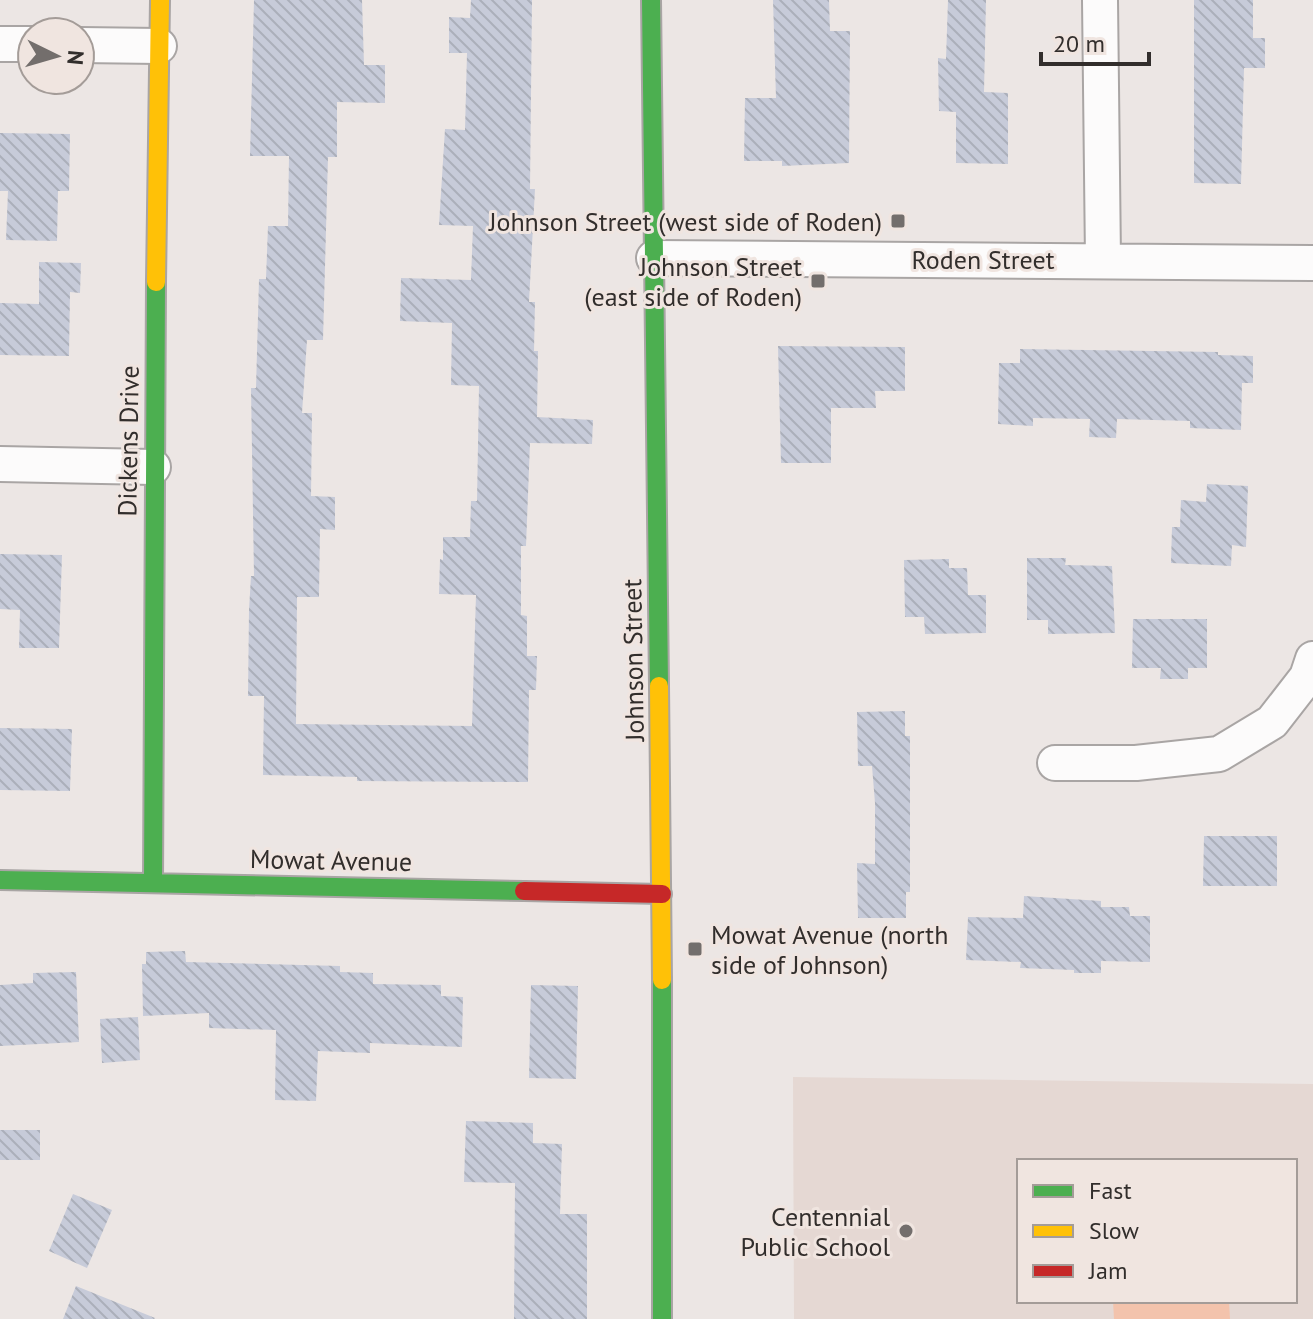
<svg xmlns="http://www.w3.org/2000/svg" width="1313" height="1319" font-family="'PT Sans',sans-serif">
	<style>
		.built { fill: #e5d8d3; fill-rule: evenodd }
		.green { fill: #f3c3ac }
		.building { fill: url(#building-back-hatch) }
		.lines { fill: none; stroke-linecap: round; stroke-linejoin: round }
		.street-casing { stroke: #a9a5a4; stroke-width: 38 }
		.fast-casing { stroke: #a9a5a4; stroke-width: 22 }
		.slow-casing { stroke: #a9a5a4; stroke-width: 22 }
		.jam-casing { stroke: #a9a5a4; stroke-width: 22 }
		.street { stroke: #fcfbfb; stroke-width: 34 }
		.fast { stroke: #4caf50; stroke-width: 18 }
		.slow { stroke: #ffc107; stroke-width: 18 }
		.jam { stroke: #c62828; stroke-width: 18 }
		.poi-dot { fill: #736e6c; stroke: #f0e5e0; stroke-width: 3 }
		.labels { text-anchor: middle; dominant-baseline: central; stroke-width: 6; stroke-linejoin: round; paint-order: stroke }
		.poi-label { font-size: 26px; fill: #322e2c; stroke: #f0e5e0; text-anchor: end }
		.street-label { font-size: 26px; fill: #322e2c; stroke: #f0e5e0 }
	</style>
	<defs>
		<pattern id="building-back-hatch" width="6" height="6" patternUnits="userSpaceOnUse" patternTransform="scale(2)"><rect width="6" height="6" fill="#c7cbd9"/><path d="M-1 5l2 2M0 0l6 6M5-1l2 2" fill="none" stroke="#abafba"/></pattern>
	</defs>
	<rect width="100%" height="100%" fill="#ece6e4"/>
	<path class="built" d="M 793,1077 L 1313,1084 L 1313,1319 L 794,1319 ZM 1019,1161 L 1295,1161 L 1295,1301 L 1019,1301 Z"/>
	<path class="green" d="M 1113,1301 L 1229,1301 L 1230,1319 L 1114,1319 Z"/>
	<path class="building" d="M 254,0 L 362,0 L 364,65 L 385,65 L 385,103 L 337,102 L 337,157 L 328,157 L 323,340 L 307,340 L 302,413 L 312,413 L 311,496 L 335,497 L 335,530 L 320,529 L 319,597 L 297,597 L 296,724 L 472,726 L 476,595 L 439,594 L 440,559 L 443,560 L 443,537 L 470,537 L 471,501 L 477,501 L 479,386 L 451,385 L 452,323 L 400,321 L 401,278 L 471,280 L 473,226 L 439,225 L 445,129 L 465,130 L 467,53 L 449,53 L 449,17 L 470,18 L 471,0 L 532,0 L 530,189 L 535,189 L 529,302 L 535,302 L 534,351 L 538,351 L 537,417 L 593,420 L 592,444 L 530,443 L 526,546 L 521,546 L 521,615 L 527,616 L 527,656 L 537,656 L 536,690 L 529,690 L 528,782 L 357,781 L 357,777 L 263,775 L 264,696 L 248,696 L 249,610 L 251,576 L 254,576 L 251,388 L 256,388 L 259,279 L 266,279 L 268,226 L 288,226 L 289,156 L 250,156 Z
		M 773,0 L 829,0 L 830,31 L 850,31 L 849,163 L 782,166 L 782,161 L 744,161 L 745,98 L 776,98 Z
		M 948,0 L 986,0 L 984,92 L 1008,93 L 1008,164 L 956,163 L 956,112 L 939,111 L 938,58 L 946,59 Z
		M 1194,0 L 1253,0 L 1253,38 L 1265,38 L 1265,68 L 1244,68 L 1241,184 L 1194,183 Z
		M 0,133 L 70,134 L 69,191 L 58,191 L 57,241 L 6,240 L 8,191 L 0,191 Z
		M 39,262 L 81,263 L 80,293 L 70,292 L 69,356 L 0,355 L 0,303 L 39,304 Z
		M 778,346 L 905,347 L 905,391 L 875,391 L 876,408 L 831,408 L 831,463 L 781,463 Z
		M 1020,349 L 1218,352 L 1218,355 L 1253,356 L 1253,383 L 1242,383 L 1241,430 L 1190,428 L 1190,421 L 1117,419 L 1116,438 L 1089,437 L 1090,419 L 1033,418 L 1033,426 L 998,424 L 999,363 L 1020,363 Z
		M 1207,484 L 1248,486 L 1246,547 L 1232,545 L 1231,566 L 1171,563 L 1172,527 L 1180,527 L 1181,500 L 1206,502 Z
		M 0,554 L 62,555 L 59,648 L 19,648 L 20,610 L 0,609 Z
		M 1027,558 L 1066,558 L 1065,565 L 1112,566 L 1115,633 L 1048,634 L 1048,620 L 1027,620 Z
		M 949,559 L 949,568 L 967,568 L 968,595 L 986,595 L 986,633 L 925,634 L 924,617 L 905,617 L 904,560 Z
		M 1133,619 L 1207,619 L 1207,668 L 1188,668 L 1188,679 L 1160,679 L 1161,668 L 1132,668 Z
		M 905,711 L 905,736 L 910,736 L 910,892 L 906,892 L 906,918 L 858,918 L 857,863 L 875,864 L 875,803 L 872,766 L 858,766 L 857,712 Z
		M 0,728 L 72,729 L 70,791 L 0,790 Z
		M 1204,836 L 1277,836 L 1277,886 L 1203,886 Z
		M 1024,896 L 1101,901 L 1101,907 L 1129,907 L 1130,916 L 1150,916 L 1150,962 L 1101,961 L 1101,973 L 1074,973 L 1074,970 L 1020,968 L 1021,962 L 966,960 L 968,917 L 1023,918 Z
		M 185,951 L 186,962 L 340,966 L 340,972 L 373,973 L 373,984 L 441,985 L 441,996 L 463,997 L 462,1047 L 370,1043 L 370,1053 L 318,1051 L 316,1101 L 275,1100 L 276,1030 L 209,1028 L 209,1013 L 143,1016 L 142,964 L 146,964 L 146,952 Z
		M 76,972 L 79,1042 L 0,1046 L 0,985 L 33,983 L 33,973 Z
		M 531,985 L 578,986 L 576,1079 L 529,1078 Z
		M 138,1017 L 140,1060 L 102,1063 L 100,1019 Z
		M 466,1121 L 533,1123 L 533,1143 L 562,1144 L 560,1214 L 587,1214 L 587,1319 L 514,1319 L 515,1183 L 464,1182 Z
		M 0,1130 L 40,1130 L 40,1160 L 0,1160 Z
		M 73,1194 L 112,1210 L 87,1268 L 49,1251 Z
		M 76,1286 L 155,1318 L 154,1319 L 63,1319 Z"/>
	<g class="lines">
		<g class="street-casing">
			<path id="street" d="M 1100,0 L 1103,259
				M 0,44 L 32,44
				M 80,45 L 159,46
				M 654,258 L 1313,263
				M 0,464 L 153,467
				M 1055,763 L 1136,763 L 1219,754 L 1272,722 L 1307,677 L 1313,659"/>
		</g>
		<g class="fast-casing">
			<path id="fast" d="M 651,0 L 659,686
				M 0,880 L 524,891
				M 153,883 L 156,282
				M 662,980 L 662,1319"/>
		</g>
		<g class="slow-casing">
			<path id="slow" d="M 156,282 L 160,0
				M 659,686 L 662,980"/>
		</g>
		<g class="jam-casing">
			<path id="jam" d="M 524,891 L 662,894"/>
		</g>
		<use href="#street" class="street"/>
		<use href="#fast" class="fast"/>
		<use href="#slow" class="slow"/>
		<use href="#jam" class="jam"/>
	</g>
	<g class="poi-dot">
		<rect x="890" y="213" width="16" height="16" rx="4"/>
		<rect x="810" y="273" width="16" height="16" rx="4"/>
		<rect x="687" y="941" width="16" height="16" rx="4"/>
		<circle cx="906" cy="1231" r="8"/>
	</g>
	<g class="labels">
		<g class="poi-label">
			<text x="882" y="221">Johnson Street (west side of Roden)</text>
			<text x="802" y="266">Johnson Street<tspan x="802" dy="30">(east side of Roden)</tspan></text>
			<text x="711" y="934" text-anchor="start">Mowat Avenue (north<tspan x="711" dy="30">side of Johnson)</tspan></text>
			<text x="890" y="1216">Centennial<tspan x="890" dy="30">Public School</tspan></text>
		</g>
		<g class="street-label">
			<text x="983" y="259">Roden Street</text>
			<text transform="translate(128 441) rotate(-89)">Dickens Drive</text>
			<text transform="translate(633 660) rotate(-91)">Johnson Street</text>
			<text transform="translate(331 860) rotate(1)">Mowat Avenue</text>
		</g>
	</g>
	<rect x="1017" y="1159" width="280" height="144" fill="#f0e5e0" stroke="#a49c98" stroke-width="2"/>
	<rect x="1033" y="1185" width="40" height="12" fill="#4caf50" stroke="#a49c98" stroke-width="2"/>
	<text x="1089" y="1199" font-size="24" fill="#322e2c">Fast</text>
	<rect x="1033" y="1225" width="40" height="12" fill="#ffc107" stroke="#a49c98" stroke-width="2"/>
	<text x="1089" y="1239" font-size="24" fill="#322e2c">Slow</text>
	<rect x="1033" y="1265" width="40" height="12" fill="#c62828" stroke="#a49c98" stroke-width="2"/>
	<text x="1089" y="1279" font-size="24" fill="#322e2c">Jam</text>
	<g transform="translate(56 56) rotate(95)"><circle r="38" fill="#f0e5e0" stroke="#a49c98" stroke-width="2"/>
	<path d="M0-6L14 30L0 20L-14 30Z" fill="#736e6c"/>
	<text y="-12" font-size="22" font-weight="bold" text-anchor="middle" fill="#322e2c">N</text>
	</g>
	<path d="M1041 52v12h108v-12" fill="none" stroke="#322e2c" stroke-width="4"/>
	<text x="1053" y="52" font-size="24" fill="#322e2c" stroke="#f0e5e0" stroke-width="6" paint-order="stroke">20 m</text>
</svg>
